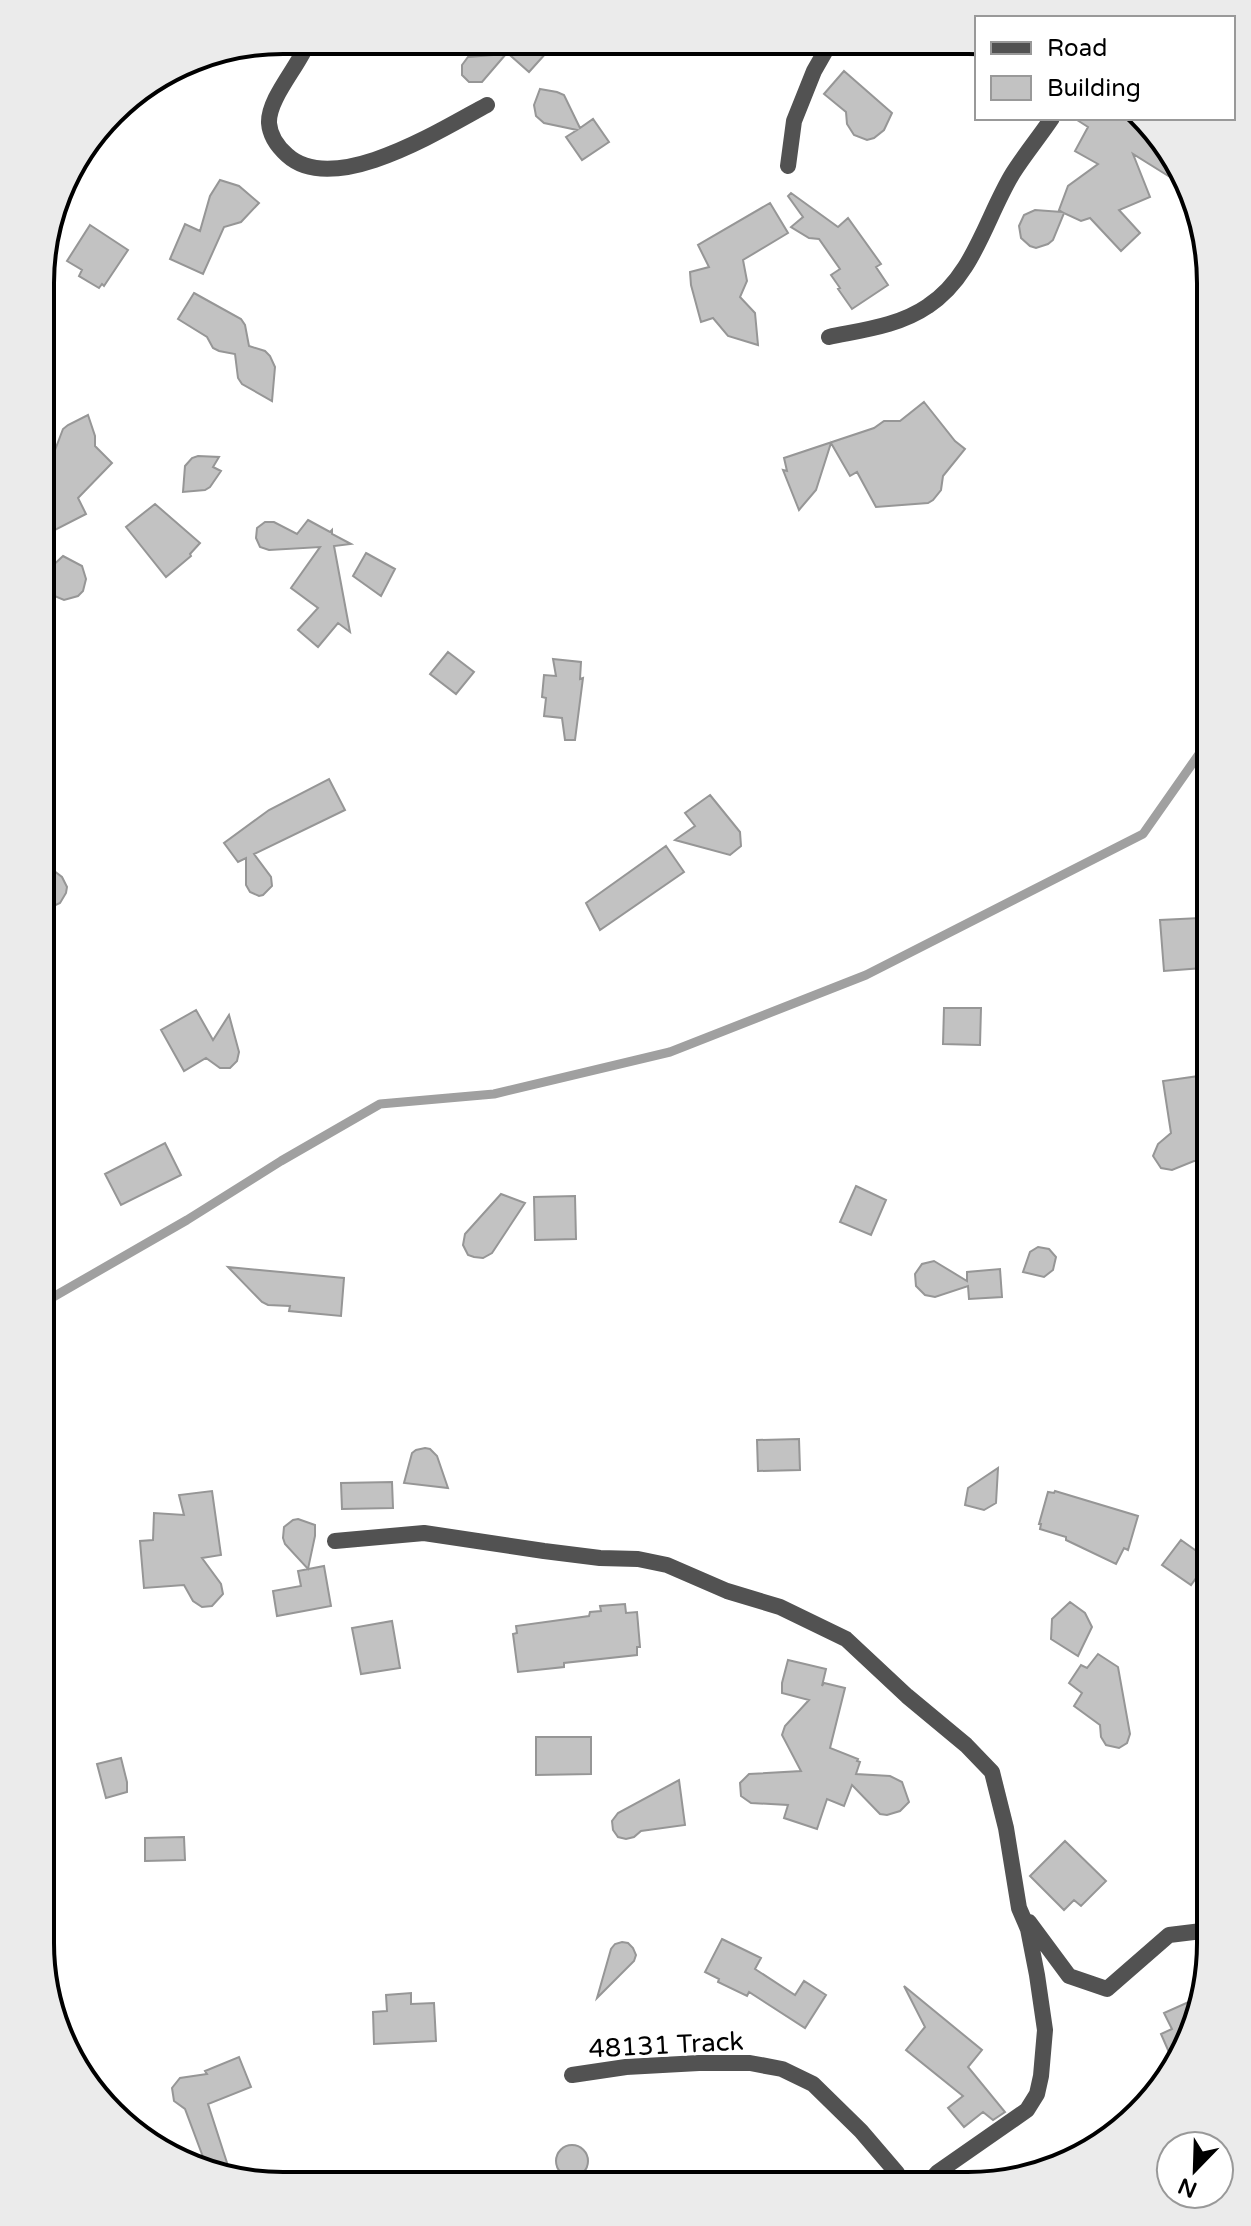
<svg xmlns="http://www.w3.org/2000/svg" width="1251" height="2226" font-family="'Varela Round',sans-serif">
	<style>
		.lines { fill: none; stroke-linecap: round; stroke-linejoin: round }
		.stream { stroke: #a0a0a0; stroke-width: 9 }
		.building { fill: #c2c2c2; stroke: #969696; stroke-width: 2 }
		.minor { stroke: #525252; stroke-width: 16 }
		.labels { text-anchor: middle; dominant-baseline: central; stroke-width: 6; stroke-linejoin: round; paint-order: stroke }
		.street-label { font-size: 26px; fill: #000; stroke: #fff }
		.rim { fill: none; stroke: #000; stroke-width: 4 }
	</style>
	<rect width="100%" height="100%" fill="#fff"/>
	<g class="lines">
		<path class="stream" d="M 41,1304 L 187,1220 L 281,1161 L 380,1104 L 494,1094 L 670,1052 L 866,975 L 1143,834 L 1211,737"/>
	</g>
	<path class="building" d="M 494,41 L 522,42 L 556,42 L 529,72 Z
		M 506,54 L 482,82 L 469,82 L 462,75 L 462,65 L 468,57 Z
		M 844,71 L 892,113 L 884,130 L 874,138 L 867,140 L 854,135 L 847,124 L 846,112 L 824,94 Z
		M 540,89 L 557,92 L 564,95 L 580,128 L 593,119 L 609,142 L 582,160 L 566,137 L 577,130 L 544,123 L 536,116 L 534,105 Z
		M 1074,118 L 1140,118 L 1186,187 L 1133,154 L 1150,197 L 1119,210 L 1140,233 L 1121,251 L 1090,218 L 1081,221 L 1064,213 L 1053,240 L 1048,244 L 1036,248 L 1030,246 L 1021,238 L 1019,226 L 1024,215 L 1035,210 L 1062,212 L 1059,210 L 1068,186 L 1098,164 L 1075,151 L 1088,127 Z
		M 220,180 L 239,186 L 259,203 L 241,222 L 224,227 L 203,274 L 170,259 L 185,224 L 200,231 L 210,196 Z
		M 791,193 L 838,227 L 848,218 L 881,264 L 876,267 L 888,285 L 852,309 L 838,289 L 840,288 L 831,275 L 840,269 L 819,239 L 809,238 L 791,227 L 803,217 L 788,196 Z
		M 770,203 L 788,233 L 743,260 L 747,281 L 740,297 L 755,313 L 758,345 L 728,336 L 713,318 L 701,322 L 691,285 L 690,272 L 709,267 L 698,245 Z
		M 90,225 L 128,250 L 104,286 L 102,284 L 99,288 L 79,276 L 82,270 L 67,261 Z
		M 194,293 L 241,319 L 245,325 L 249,346 L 265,351 L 270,356 L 275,367 L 272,401 L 242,384 L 238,378 L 235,354 L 219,351 L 213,348 L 207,337 L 178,319 Z
		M 924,402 L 955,441 L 965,449 L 943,476 L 941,490 L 933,500 L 928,503 L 876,507 L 857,472 L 850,476 L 831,443 L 816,490 L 799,510 L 783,470 L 787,471 L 784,458 L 874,428 L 884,421 L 900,421 Z
		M 88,415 L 95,436 L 95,446 L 112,463 L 78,498 L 86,514 L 53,531 L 42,510 L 42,449 L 55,450 L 63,429 L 68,425 Z
		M 198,456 L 219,457 L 213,467 L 221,471 L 210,487 L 205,490 L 183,492 L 185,466 L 192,458 Z
		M 155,504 L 200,543 L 190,554 L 191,556 L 166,577 L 126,527 Z
		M 308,520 L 330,532 L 332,530 L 332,534 L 351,544 L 334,546 L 350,632 L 338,623 L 318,647 L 298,630 L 318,608 L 291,588 L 320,547 L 269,550 L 260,547 L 256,538 L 257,528 L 265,522 L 274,522 L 297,534 Z
		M 366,553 L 395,569 L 381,596 L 353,576 Z
		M 63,556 L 82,566 L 86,579 L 83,591 L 78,596 L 64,600 L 52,595 L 45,583 L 48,570 Z
		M 448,652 L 474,672 L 456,694 L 430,674 Z
		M 553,659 L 581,662 L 580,679 L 583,678 L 575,740 L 565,740 L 562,718 L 544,716 L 546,698 L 542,697 L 544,675 L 556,676 Z
		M 329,779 L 345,810 L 254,854 L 271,877 L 272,886 L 263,895 L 259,896 L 250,892 L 246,885 L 246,858 L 238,862 L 224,843 L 269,810 Z
		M 710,795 L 740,832 L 741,846 L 730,855 L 675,840 L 695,826 L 685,813 Z
		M 666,846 L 684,872 L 600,930 L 586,903 Z
		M 41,861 L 62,877 L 67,887 L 66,893 L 60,903 L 41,912 Z
		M 1200,918 L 1203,968 L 1164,971 L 1160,920 Z
		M 944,1008 L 981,1008 L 980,1045 L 943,1044 Z
		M 196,1010 L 213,1040 L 229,1015 L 239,1052 L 237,1061 L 230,1068 L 220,1068 L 206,1058 L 184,1071 L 161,1030 Z
		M 1199,1076 L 1206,1121 L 1211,1120 L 1211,1161 L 1194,1161 L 1172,1170 L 1161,1168 L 1153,1156 L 1158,1144 L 1171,1133 L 1163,1081 Z
		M 165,1143 L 181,1175 L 121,1205 L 105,1174 Z
		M 856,1186 L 886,1200 L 871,1235 L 840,1222 Z
		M 501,1194 L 525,1203 L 492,1253 L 483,1258 L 474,1257 L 468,1255 L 463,1245 L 465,1234 Z
		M 575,1196 L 576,1239 L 535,1240 L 534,1197 Z
		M 1038,1247 L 1049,1249 L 1056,1257 L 1053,1270 L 1044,1277 L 1023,1272 L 1030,1252 Z
		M 934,1261 L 967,1281 L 967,1272 L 1000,1269 L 1002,1297 L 969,1299 L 968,1286 L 935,1297 L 925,1295 L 916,1286 L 915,1274 L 922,1264 Z
		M 228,1267 L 344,1278 L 341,1316 L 289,1311 L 290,1306 L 268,1305 L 262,1302 Z
		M 799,1439 L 800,1470 L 758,1471 L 757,1440 Z
		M 425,1448 L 430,1449 L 437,1456 L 448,1488 L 404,1483 L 412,1453 L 416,1450 Z
		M 998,1468 L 996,1503 L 984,1510 L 965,1505 L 968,1488 Z
		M 392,1482 L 393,1508 L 342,1509 L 341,1483 Z
		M 212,1491 L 221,1555 L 202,1558 L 221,1584 L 223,1594 L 212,1606 L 202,1607 L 193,1601 L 184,1585 L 144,1588 L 140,1541 L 153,1540 L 154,1513 L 184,1515 L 179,1495 Z
		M 1055,1491 L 1138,1516 L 1128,1550 L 1124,1548 L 1116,1564 L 1066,1540 L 1066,1537 L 1040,1529 L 1041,1524 L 1039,1524 L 1048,1492 L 1054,1493 Z
		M 298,1519 L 315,1525 L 315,1536 L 308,1569 L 285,1544 L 283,1538 L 284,1527 L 293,1520 Z
		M 1181,1540 L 1209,1560 L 1191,1585 L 1162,1565 Z
		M 324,1566 L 331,1606 L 277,1616 L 273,1591 L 301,1586 L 298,1571 Z
		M 1070,1602 L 1085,1613 L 1092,1627 L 1078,1656 L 1051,1639 L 1052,1619 Z
		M 625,1604 L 626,1613 L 637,1612 L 640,1647 L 637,1647 L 637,1655 L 564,1663 L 564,1667 L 518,1672 L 513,1634 L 517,1633 L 516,1626 L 589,1616 L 590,1612 L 601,1611 L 600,1606 Z
		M 392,1621 L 400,1668 L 361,1674 L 352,1628 Z
		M 1098,1654 L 1118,1667 L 1130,1734 L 1127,1743 L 1119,1748 L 1106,1745 L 1101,1737 L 1100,1725 L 1074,1706 L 1082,1693 L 1069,1683 L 1081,1665 L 1087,1668 Z
		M 788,1660 L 826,1669 L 822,1686 L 824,1683 L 845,1688 L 830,1748 L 858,1759 L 857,1761 L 860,1762 L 856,1774 L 890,1776 L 902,1782 L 909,1802 L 900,1811 L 887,1815 L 880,1814 L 852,1785 L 844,1806 L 827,1799 L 817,1829 L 784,1818 L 788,1805 L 751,1803 L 741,1796 L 740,1783 L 749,1774 L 801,1771 L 782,1735 L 785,1726 L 809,1700 L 782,1693 L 782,1683 Z
		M 536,1737 L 591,1737 L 591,1774 L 536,1775 Z
		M 121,1758 L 127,1782 L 127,1792 L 106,1798 L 97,1764 Z
		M 679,1780 L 685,1825 L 641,1831 L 634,1837 L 626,1839 L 618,1837 L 613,1830 L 612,1821 L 618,1813 Z
		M 184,1837 L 185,1860 L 145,1861 L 145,1838 Z
		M 1065,1841 L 1106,1881 L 1081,1906 L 1074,1900 L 1064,1910 L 1030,1876 Z
		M 722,1939 L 761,1958 L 755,1969 L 795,1995 L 804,1981 L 826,1995 L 805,2028 L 749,1992 L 747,1996 L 718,1982 L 719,1979 L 705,1972 Z
		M 622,1942 L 628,1943 L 633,1948 L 636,1955 L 634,1961 L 597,1998 L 611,1949 L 615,1944 Z
		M 904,1986 L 982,2050 L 968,2067 L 1005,2112 L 993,2120 L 983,2112 L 964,2127 L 948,2108 L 963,2096 L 906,2050 L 925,2027 Z
		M 411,1993 L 411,2004 L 434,2003 L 436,2041 L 374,2044 L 373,2012 L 387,2011 L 386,1995 Z
		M 1202,1996 L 1193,2036 L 1175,2066 L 1161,2034 L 1172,2029 L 1164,2013 Z
		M 239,2057 L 251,2087 L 208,2104 L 230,2172 L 219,2175 L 209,2173 L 185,2109 L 174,2101 L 172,2088 L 180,2078 L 207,2074 L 205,2071 Z
		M556 2161a16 16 0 1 1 32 0a16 16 0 1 1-32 0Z"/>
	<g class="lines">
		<path class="minor" d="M 309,40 C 300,65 268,98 269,123 C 270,136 278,147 287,155 C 334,198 442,129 487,105
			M 788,166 L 794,121 L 814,71 L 830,43
			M 829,337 C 862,330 899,326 928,306 C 974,276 986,217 1013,173 C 1025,154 1040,136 1052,118
			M 335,1541 L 424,1533 L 544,1551 L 600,1558 L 638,1559 L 667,1565 L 727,1591 L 780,1607 L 846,1639 L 907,1696 L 966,1745 L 992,1772 L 1006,1828 L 1019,1908 L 1028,1929 L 1037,1975 L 1045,2030 L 1041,2076 L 1037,2094 L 1027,2110 L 938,2172 L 925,2186
			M 1029,1922 L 1069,1976 L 1107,1989 L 1169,1935 L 1210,1930
			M 572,2075 L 626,2067 L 699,2063 L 750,2063 L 782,2069 L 813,2084 L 861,2131 L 897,2173 L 904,2186"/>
	</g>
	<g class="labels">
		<g class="street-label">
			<text transform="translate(666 2045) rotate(-3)">48131 Track</text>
		</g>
	</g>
	<path d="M0 0H1251V2226H0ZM283 54H968A229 229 0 0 1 1197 283V1943A229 229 0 0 1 968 2172H283A229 229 0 0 1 54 1943V283A229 229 0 0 1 283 54Z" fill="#ebebeb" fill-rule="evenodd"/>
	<path class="rim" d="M283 54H968A229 229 0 0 1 1197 283V1943A229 229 0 0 1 968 2172H283A229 229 0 0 1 54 1943V283A229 229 0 0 1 283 54Z"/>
	<rect x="975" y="16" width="260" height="104" fill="#ffffff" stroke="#999999" stroke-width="2"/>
	<rect x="991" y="42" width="40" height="12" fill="#525252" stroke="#999999" stroke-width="2"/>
	<text x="1047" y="56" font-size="24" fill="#000000">Road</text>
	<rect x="991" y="76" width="40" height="24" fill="#c2c2c2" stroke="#999999" stroke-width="2"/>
	<text x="1047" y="96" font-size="24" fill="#000000">Building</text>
	<g transform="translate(1195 2170) rotate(203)"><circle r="38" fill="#ffffff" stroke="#999999" stroke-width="2"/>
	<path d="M0-6L14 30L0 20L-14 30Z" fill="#000000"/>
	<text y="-12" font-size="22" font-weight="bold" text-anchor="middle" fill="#000000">N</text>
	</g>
</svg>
